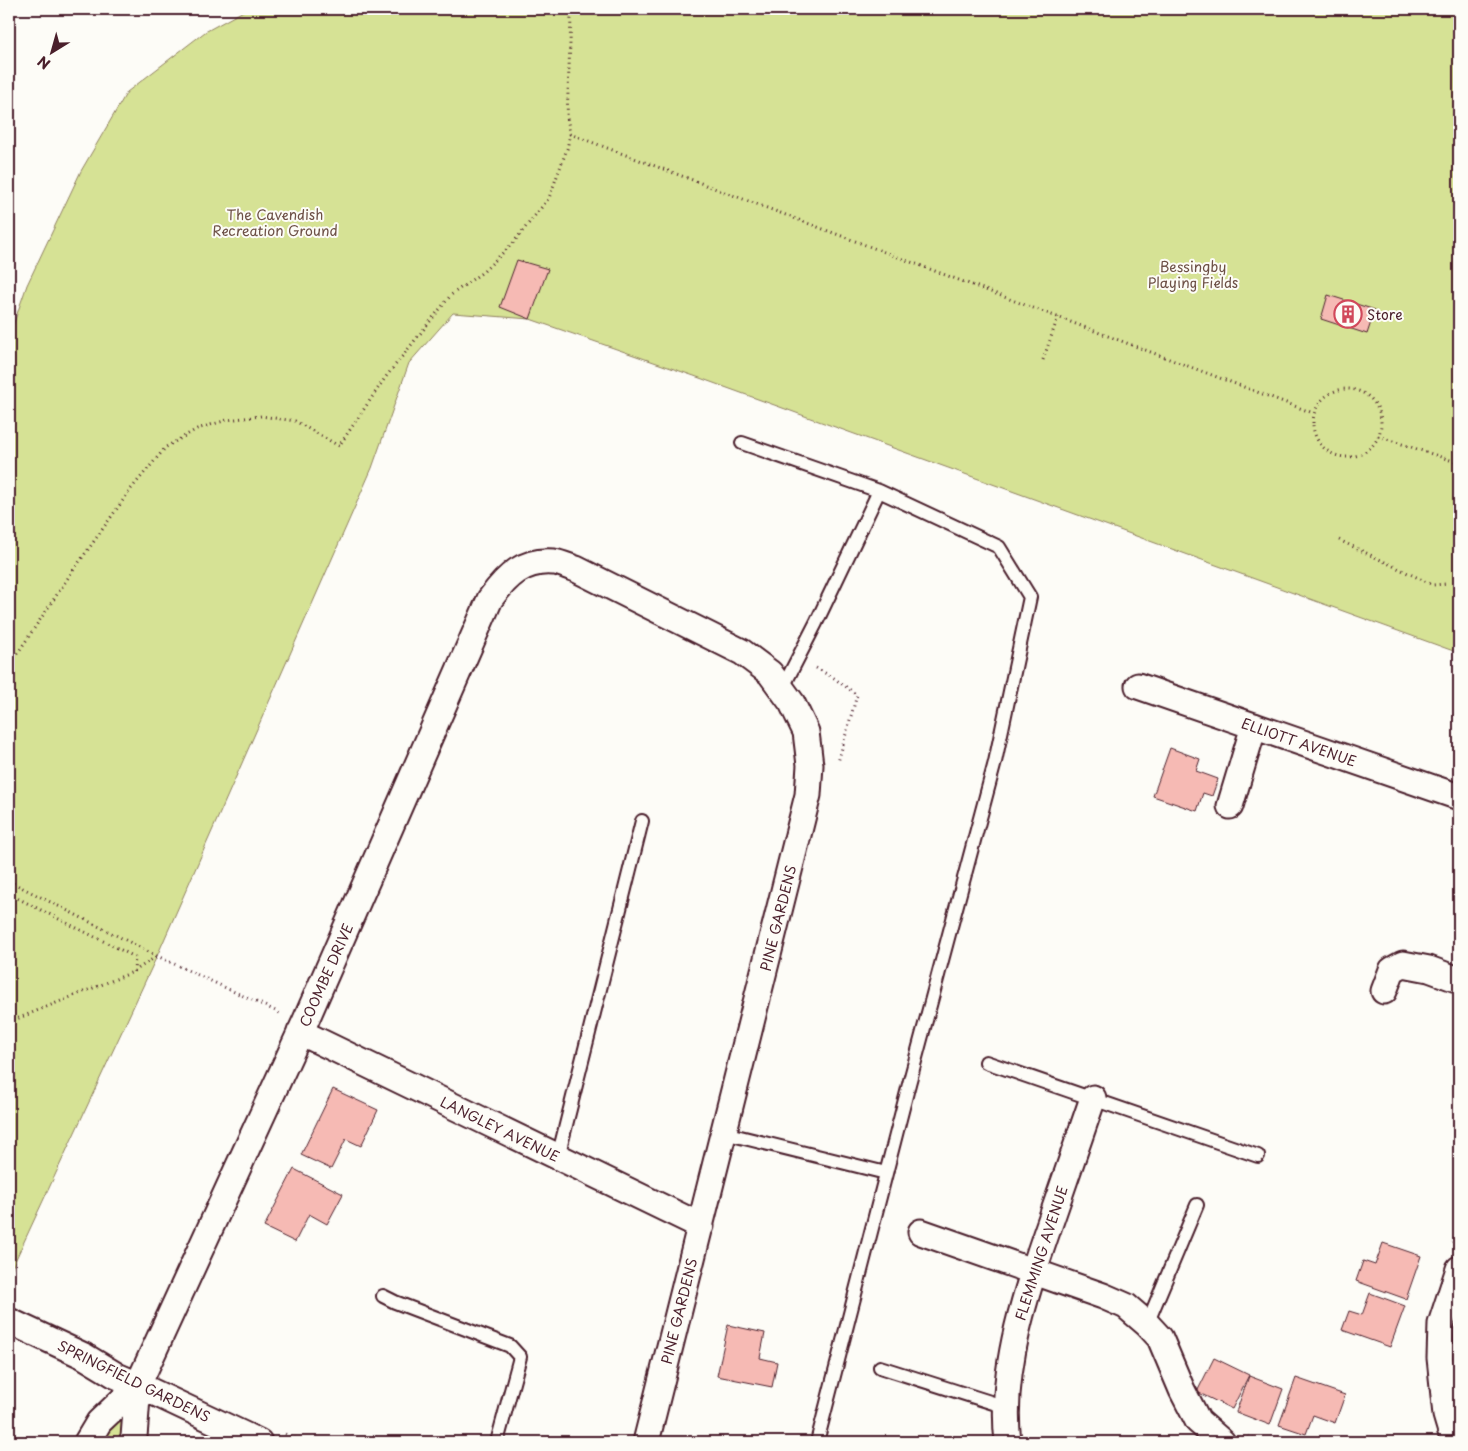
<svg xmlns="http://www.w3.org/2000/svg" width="1468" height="1451" font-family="'Playpen Sans',sans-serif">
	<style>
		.green { fill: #d6e295; stroke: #908060 }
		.building { fill: #f6bab4; stroke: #4a1f2b }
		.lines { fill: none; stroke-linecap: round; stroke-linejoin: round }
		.service-casing { stroke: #4a1f2b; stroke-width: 16 }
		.minor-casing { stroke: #4a1f2b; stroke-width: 29 }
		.path { stroke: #4a1f2b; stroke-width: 3; stroke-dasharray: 1 4; stroke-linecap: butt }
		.service { stroke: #fdfcf7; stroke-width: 12 }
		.minor { stroke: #fdfcf7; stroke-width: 25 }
		.labels { text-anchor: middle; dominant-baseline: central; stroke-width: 4; stroke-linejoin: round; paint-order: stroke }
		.park-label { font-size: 14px; fill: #6d5046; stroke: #fdfcf7 }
		.poi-label { font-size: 14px; fill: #4a1f2b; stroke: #fdfcf7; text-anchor: start }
		.street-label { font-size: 14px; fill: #4a1f2b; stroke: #fdfcf7 }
	</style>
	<rect width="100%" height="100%" fill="#fdfcf7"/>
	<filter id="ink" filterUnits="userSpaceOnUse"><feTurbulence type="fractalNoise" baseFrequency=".02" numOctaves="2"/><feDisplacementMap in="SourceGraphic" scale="10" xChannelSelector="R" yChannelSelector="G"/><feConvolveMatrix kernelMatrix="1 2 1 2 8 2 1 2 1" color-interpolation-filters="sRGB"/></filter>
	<g filter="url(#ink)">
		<path class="green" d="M 247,9 L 1459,9 L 1459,653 L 697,377 L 530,319 L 453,313 L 409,363 L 372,468 L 157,956 L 9,1274 L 9,337 L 27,285 L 81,171 L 127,92 L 205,32 Z
			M 127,1406 L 126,1425 L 118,1442 L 101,1442 L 120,1413 Z"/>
		<path class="building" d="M 517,260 L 548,269 L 530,319 L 500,307 Z
			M 1328,295 L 1375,310 L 1367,334 L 1321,319 Z
			M 1170,748 L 1200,759 L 1196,771 L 1218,779 L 1212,796 L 1203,793 L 1197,811 L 1153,796 Z
			M 333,1089 L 378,1110 L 361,1146 L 346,1139 L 331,1169 L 301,1155 Z
			M 294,1169 L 343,1194 L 327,1224 L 309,1214 L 295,1242 L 264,1227 Z
			M 1383,1243 L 1421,1256 L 1406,1299 L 1356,1281 L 1363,1261 L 1375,1265 Z
			M 1370,1293 L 1405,1306 L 1390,1347 L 1342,1330 L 1349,1311 L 1362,1315 Z
			M 728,1325 L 765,1333 L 760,1358 L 777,1362 L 772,1387 L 717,1376 Z
			M 1214,1358 L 1249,1375 L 1232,1409 L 1197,1392 Z
			M 1249,1376 L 1283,1389 L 1270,1425 L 1236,1412 Z
			M 1296,1378 L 1345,1395 L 1335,1423 L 1313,1415 L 1306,1434 L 1279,1425 Z"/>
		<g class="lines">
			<g class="service-casing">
				<path id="service" d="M 742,443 L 879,491
					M 782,689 L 816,623 L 879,491 L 999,547 L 1030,597 L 995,762 L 909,1084 L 817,1442
					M 986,1062 L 1258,1156
					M 724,1133 L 886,1173
					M 558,1157 L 642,821
					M 383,1296 L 395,1302 L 510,1346 L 520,1357 L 497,1442
					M 1147,1324 L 1197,1205
					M 880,1367 L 1006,1407"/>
			</g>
			<g class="minor-casing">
				<path id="minor" d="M 1138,686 L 1459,797
					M 1230,806 L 1254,726
					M 1384,991 L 1392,970 L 1403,964 L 1429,969 L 1459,980
					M 300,1032 L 701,1226
					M 921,1232 L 1103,1296 L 1126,1306 L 1147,1324 L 1160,1338 L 1182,1390 L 1198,1421 L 1222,1442
					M 9,1321 L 84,1356 L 117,1376 L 138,1385 L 259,1442
					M 87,1442 L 99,1422 L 138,1385
					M 132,1442 L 134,1437 L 138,1385 L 305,1022 L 490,599 C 507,576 524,559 554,562 C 561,563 569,567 576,569 L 742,652 L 770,673 L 792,703 L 806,732 L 810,765 L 808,795 L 646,1442
					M 1008,1442 C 999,1369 1028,1285 1052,1217 C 1066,1177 1079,1138 1093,1098
					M 1454,1442 L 1446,1415 L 1440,1358 L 1441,1324 L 1459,1269"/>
			</g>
			<path class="path" d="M 573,9 L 571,19 L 567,117 L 570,134 L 1313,413
				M 1043,360 L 1058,317
				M1313 423a34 34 0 1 1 68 0a34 34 0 1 1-68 0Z
				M 1378,436 L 1459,463
				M 1339,540 L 1433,585 L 1446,584
				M 9,666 L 70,575 L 131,489 L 166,447 L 197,429 L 227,420 L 261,416 L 295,421 L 339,446 L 385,378 L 451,295 L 484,271 L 513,243 L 549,198 L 567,149 L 570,134
				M 816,668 L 834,678 L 857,695 L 838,762
				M 9,881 L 157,956 L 280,1013
				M 9,894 L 135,957 L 134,972
				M 9,1022 L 133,972 L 157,956
				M 1453,1243 L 1459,1225
				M 285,1434 L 303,1442
				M 1248,1436 L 1261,1442"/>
			<use href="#service" class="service"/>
			<use href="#minor" class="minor"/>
		</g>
	</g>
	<defs>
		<g id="building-ring" transform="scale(1.4375)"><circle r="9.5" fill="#fdfcf7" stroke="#d1495b" stroke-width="1.5"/><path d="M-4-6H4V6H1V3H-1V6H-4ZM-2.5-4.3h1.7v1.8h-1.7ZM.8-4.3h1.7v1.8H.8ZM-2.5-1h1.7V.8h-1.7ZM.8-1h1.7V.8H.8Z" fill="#d1495b"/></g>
	</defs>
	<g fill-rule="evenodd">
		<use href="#building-ring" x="1348" y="314"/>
	</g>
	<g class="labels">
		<g class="park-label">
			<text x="275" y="214">The Cavendish<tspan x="275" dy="16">Recreation Ground</tspan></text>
			<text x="1193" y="266">Bessingby<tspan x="1193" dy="16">Playing Fields</tspan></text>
		</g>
		<g class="poi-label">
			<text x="1367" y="314">Store</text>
		</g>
		<g class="street-label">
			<text transform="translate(1299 742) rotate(19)">ELLIOTT AVENUE</text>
			<text transform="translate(778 918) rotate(-76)">PINE GARDENS</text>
			<text transform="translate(326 975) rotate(-66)">COOMBE DRIVE</text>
			<text transform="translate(500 1129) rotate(26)">LANGLEY AVENUE</text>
			<text transform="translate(1041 1253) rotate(-72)">FLEMMING AVENUE</text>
			<text transform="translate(679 1311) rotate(-76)">PINE GARDENS</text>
			<text transform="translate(134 1381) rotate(26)">SPRINGFIELD GARDENS</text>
		</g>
	</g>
	<rect width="1468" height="1451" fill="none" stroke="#fdfcf7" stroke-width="30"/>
	<rect x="15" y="15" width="1438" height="1421" fill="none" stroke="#4a1f2b" stroke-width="2" filter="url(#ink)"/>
	<g transform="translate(52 52) rotate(217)" stroke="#fdfcf7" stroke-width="4" paint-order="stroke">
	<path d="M0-4L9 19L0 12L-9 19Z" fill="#4a1f2b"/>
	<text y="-8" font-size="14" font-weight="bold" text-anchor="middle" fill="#4a1f2b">N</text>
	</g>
</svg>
